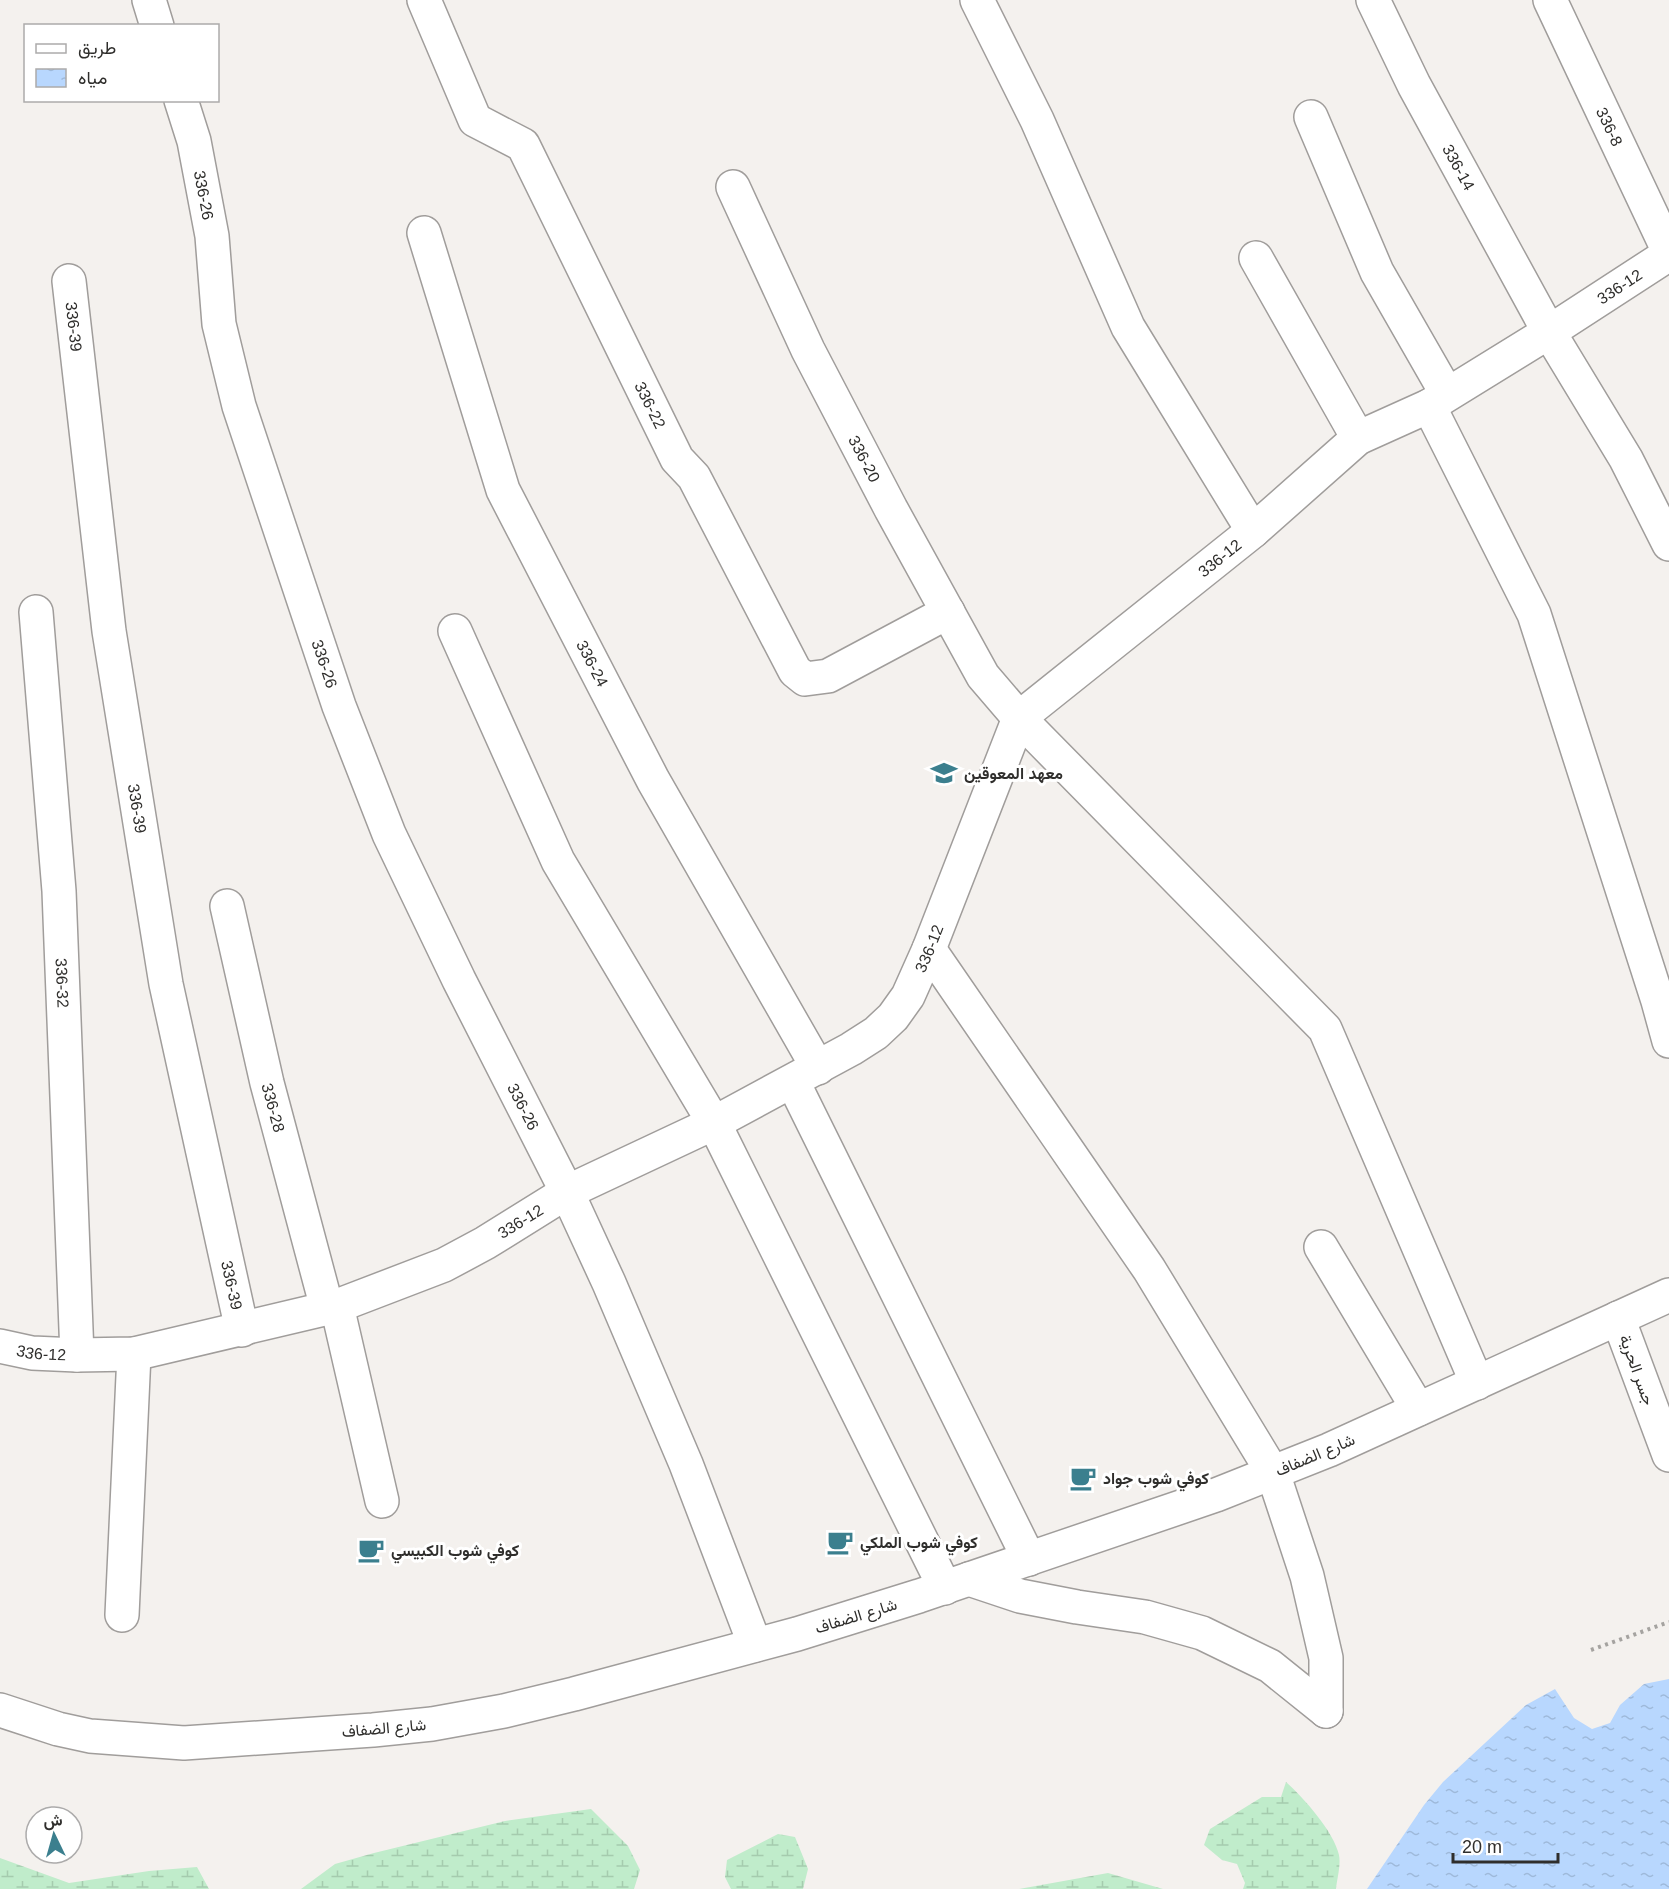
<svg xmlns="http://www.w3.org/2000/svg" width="1669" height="1889" font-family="Arial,Vazirmatn,sans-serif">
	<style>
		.wetland { fill: url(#wetland-marsh) }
		.water { fill: url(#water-ripples) }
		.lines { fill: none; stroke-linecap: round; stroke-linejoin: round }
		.minor-casing { stroke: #a09d9b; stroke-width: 36 }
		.path { stroke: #a5a3a0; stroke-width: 4; stroke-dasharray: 3 4.5; stroke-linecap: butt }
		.minor { stroke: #fff; stroke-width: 33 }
		.labels { text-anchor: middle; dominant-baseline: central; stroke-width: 6; stroke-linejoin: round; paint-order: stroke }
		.street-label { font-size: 16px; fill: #2f2e2c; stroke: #fff }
		.poi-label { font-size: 16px; font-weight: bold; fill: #2f2e2c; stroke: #fff; text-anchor: start }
	</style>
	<defs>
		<pattern id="wetland-marsh" width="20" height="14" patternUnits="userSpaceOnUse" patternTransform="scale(1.5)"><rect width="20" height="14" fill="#c0eccb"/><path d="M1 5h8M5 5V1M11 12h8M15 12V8" fill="none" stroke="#a5cbae"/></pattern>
		<pattern id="water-ripples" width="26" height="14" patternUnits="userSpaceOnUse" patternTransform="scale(1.5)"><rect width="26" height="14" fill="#b8d7fe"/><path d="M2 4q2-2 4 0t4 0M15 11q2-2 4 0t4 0" fill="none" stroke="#9eb9da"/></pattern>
	</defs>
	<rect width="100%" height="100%" fill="#f4f1ee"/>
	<path class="wetland" d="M 1286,1782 C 1304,1798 1334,1832 1339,1855 C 1341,1865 1337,1879 1336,1889 L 1243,1889 L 1245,1883 L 1237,1864 L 1222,1860 L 1204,1845 L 1210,1829 L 1262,1797 L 1281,1797 Z
		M 591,1809 L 628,1846 L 640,1870 L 634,1889 L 301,1889 L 335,1864 L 374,1853 L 505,1821 Z
		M 778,1834 L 795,1837 L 808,1869 L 803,1889 L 731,1889 L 725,1877 L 727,1860 Z
		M 0,1858 L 69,1883 L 149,1871 L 197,1867 L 209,1889 L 0,1889 Z
		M 1108,1873 L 1163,1889 L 1019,1889 Z"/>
	<path class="water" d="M 1669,1679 L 1669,1889 L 1367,1889 L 1424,1805 L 1443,1782 L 1526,1705 L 1555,1689 L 1574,1718 L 1592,1729 L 1610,1723 L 1620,1705 L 1644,1684 Z"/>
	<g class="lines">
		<g class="minor-casing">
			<g id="minor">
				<path d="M 149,0 L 157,26"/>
				<path id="s1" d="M 424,0 L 475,120 L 523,145 L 677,459 L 694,477 L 795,671 L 805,679 L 828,676 L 948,612"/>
				<path d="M 977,0 L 1037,120 L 1128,327 L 1253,531"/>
				<path id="s2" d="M 1373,0 L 1414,85 L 1549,332 L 1626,459 L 1669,544"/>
				<path id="s3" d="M 1550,0 L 1669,252"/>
				<path id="s4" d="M 181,100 L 194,141 L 212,236 L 219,324 L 239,406 L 339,706 L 389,834 L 459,980 L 567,1192 L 609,1283 L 686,1464 L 755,1645"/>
				<path d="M 1311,117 L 1377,272 L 1447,394"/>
				<path id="s5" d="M 733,187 L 808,350 L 891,509 L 983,676 L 1019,718 L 1325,1029 L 1477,1383"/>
				<path id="s6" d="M 424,233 L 503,490 L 653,780 L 818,1068"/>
				<path d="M 1256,258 L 1358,438"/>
				<path id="s7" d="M 69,281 L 109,631 L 166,984 L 242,1330"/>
				<path d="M 1429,406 L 1534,614 L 1658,1001 L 1669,1041"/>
				<path id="s8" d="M 36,612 L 59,891 L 77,1355"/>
				<path d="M 455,631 L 558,861 L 714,1123 L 945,1588"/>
				<path id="s9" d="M 227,906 L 267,1083 L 327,1308"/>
				<path d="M 929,949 L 1149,1269 L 1273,1473 L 1307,1576 L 1326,1658 L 1326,1711"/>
				<path d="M 793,1082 L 1029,1559"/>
				<path d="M 1321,1247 L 1418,1409"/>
				<path d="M 337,1306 L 382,1501"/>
				<path d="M 1618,1318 L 1669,1455"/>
				<path id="s10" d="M 0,1346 L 32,1353 L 77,1355 L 134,1354 L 337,1306 L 444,1265 L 485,1243 L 567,1192 L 714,1123 L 851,1049 L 876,1033 L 893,1017 L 908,996 L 929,949 L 1019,718 L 1253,531 L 1358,438 L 1429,406 L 1549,332 L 1669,254"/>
				<path d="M 969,1579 L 1020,1596 L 1077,1607 L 1145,1617 L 1202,1633 L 1270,1666 L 1326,1711"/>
				<path d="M 122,1615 L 134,1354"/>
				<path d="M 0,1710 L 58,1729 L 90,1736 L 184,1743 L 373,1730 L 432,1724 L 504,1711 L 574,1694 L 797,1634 L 919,1596 L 1216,1495 L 1329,1450 L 1669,1295"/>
			</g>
		</g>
		<path class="path" d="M 1591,1650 L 1669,1622"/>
		<use href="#minor" class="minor"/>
	</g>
	<defs>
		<g id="school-bare" transform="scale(2.07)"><path d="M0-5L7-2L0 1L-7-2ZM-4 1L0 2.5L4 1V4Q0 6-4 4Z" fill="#3b7f8e" stroke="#fff" stroke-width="2.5" paint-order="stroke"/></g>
		<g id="cafe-bare" transform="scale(2.07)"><path d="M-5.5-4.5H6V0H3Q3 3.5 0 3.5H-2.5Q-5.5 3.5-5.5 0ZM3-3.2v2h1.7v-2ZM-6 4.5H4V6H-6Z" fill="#3b7f8e" stroke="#fff" stroke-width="2.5" paint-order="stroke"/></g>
	</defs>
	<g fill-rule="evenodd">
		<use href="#school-bare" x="944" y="773"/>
		<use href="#cafe-bare" x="1083" y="1478"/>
		<use href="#cafe-bare" x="840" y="1542"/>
		<use href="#cafe-bare" x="371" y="1550"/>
	</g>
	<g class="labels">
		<g class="street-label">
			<text stroke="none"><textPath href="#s3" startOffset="140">336-8</textPath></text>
			<text stroke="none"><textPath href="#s2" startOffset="188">336-14</textPath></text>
			<text stroke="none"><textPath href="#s4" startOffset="98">336-26</textPath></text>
			<text stroke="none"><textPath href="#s10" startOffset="2040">336-12</textPath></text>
			<text stroke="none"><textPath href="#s7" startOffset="46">336-39</textPath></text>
			<text stroke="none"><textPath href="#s1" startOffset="474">336-22</textPath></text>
			<text stroke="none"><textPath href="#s5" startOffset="302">336-20</textPath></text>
			<text stroke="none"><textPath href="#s10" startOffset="1554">336-12</textPath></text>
			<text stroke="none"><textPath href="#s4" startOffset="584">336-26</textPath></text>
			<text stroke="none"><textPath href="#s6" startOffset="464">336-24</textPath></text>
			<text stroke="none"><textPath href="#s7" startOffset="532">336-39</textPath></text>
			<text stroke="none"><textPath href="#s10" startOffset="1050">336-12</textPath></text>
			<text stroke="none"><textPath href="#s8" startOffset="372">336-32</textPath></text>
			<text stroke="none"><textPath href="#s4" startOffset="1070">336-26</textPath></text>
			<text stroke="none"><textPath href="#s9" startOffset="207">336-28</textPath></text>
			<text stroke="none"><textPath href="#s10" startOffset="546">336-12</textPath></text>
			<text stroke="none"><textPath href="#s7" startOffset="1018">336-39</textPath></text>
			<text stroke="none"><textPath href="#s10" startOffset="42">336-12</textPath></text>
			<text transform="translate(1637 1370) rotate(70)">جسر الحرية</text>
			<text transform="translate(1315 1455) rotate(-23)">شارع الضفاف</text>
			<text transform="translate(856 1616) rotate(-17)">شارع الضفاف</text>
			<text transform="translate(384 1728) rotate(-5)">شارع الضفاف</text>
		</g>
		<g class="poi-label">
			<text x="964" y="773">معهد المعوقين</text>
			<text x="1103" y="1478">كوفي شوب جواد</text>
			<text x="860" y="1542">كوفي شوب الملكي</text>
			<text x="391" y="1550">كوفي شوب الكبيسي</text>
		</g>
	</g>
	<rect x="24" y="24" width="195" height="78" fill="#ffffff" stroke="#acabab" stroke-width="1.5"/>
	<rect x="36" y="44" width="30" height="9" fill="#ffffff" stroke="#acabab" stroke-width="1.5"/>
	<text x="78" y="54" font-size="18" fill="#2f2e2c">طريق</text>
	<rect x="36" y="69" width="30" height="18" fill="url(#water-ripples)" stroke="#acabab" stroke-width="1.5"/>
	<text x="78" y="84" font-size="18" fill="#2f2e2c">مياه</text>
	<g transform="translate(54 1835) rotate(355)"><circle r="28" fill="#ffffff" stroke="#acabab" stroke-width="1.5"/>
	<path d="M0-4.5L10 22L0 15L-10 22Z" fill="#3b7f8e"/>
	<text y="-9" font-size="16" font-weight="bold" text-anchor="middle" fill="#2f2e2c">ش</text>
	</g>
	<path d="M1453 1853v9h105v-9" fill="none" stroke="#2f2e2c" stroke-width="3"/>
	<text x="1462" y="1853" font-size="18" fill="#2f2e2c" stroke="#ffffff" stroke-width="4.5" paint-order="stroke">20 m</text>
</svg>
